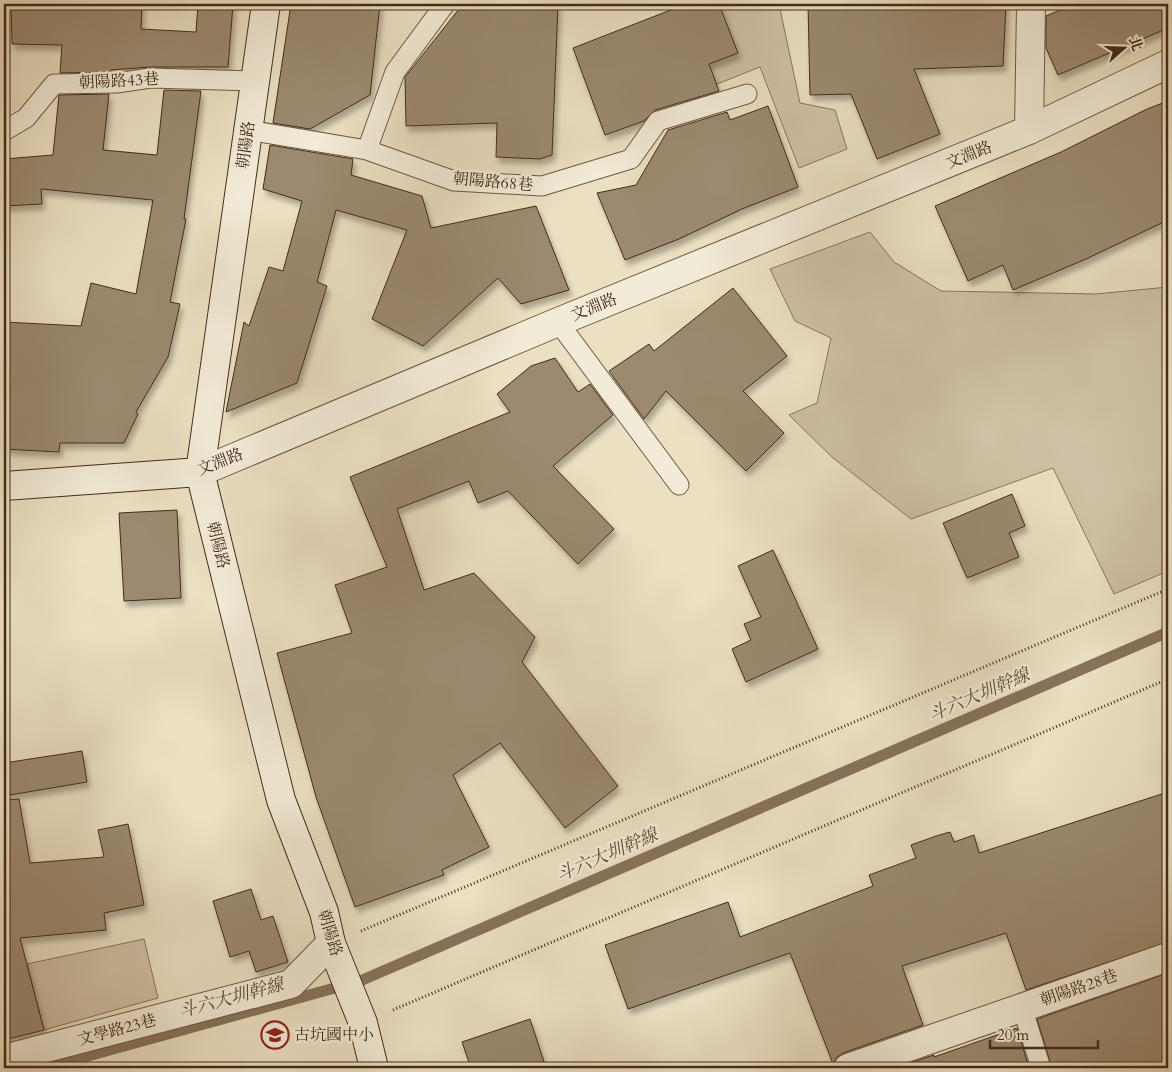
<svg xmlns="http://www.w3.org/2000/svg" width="1172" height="1072" font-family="Cardo,'Noto Serif TC',serif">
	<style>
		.green { fill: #cfc1a5; stroke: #8a765e }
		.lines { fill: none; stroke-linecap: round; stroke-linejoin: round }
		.stream { stroke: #86735b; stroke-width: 11 }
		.building { fill: #9b8a70; stroke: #442c17; filter: url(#shadow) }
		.lane-casing { stroke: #6e5942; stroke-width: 21 }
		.street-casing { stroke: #6e5942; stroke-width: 30 }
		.secondary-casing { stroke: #442c17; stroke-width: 30 }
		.path { stroke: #442c17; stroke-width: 3; stroke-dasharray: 1 2.5; stroke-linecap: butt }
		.lane { stroke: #f2ebd7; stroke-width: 19 }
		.street { stroke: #f2ebd7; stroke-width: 28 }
		.secondary { stroke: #f2ebd7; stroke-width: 28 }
		.labels { text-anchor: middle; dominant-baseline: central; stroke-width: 5; stroke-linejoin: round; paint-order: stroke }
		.street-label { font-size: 16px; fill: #442c17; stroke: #f2ebd7 }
		.poi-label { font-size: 16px; fill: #442c17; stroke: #f2ebd7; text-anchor: start }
		.water-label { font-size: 18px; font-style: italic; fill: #604a33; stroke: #f2ebd7 }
	</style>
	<defs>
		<filter id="shadow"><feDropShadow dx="3" dy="5.5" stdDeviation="2.5" flood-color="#0004"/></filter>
	</defs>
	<rect width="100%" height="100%" fill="#ebe0c2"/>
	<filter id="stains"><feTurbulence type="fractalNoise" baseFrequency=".004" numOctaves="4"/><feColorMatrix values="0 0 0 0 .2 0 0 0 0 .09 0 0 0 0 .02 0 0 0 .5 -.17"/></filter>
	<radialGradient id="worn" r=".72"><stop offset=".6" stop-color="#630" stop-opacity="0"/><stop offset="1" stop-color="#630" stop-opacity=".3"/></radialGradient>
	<path class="green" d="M 666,4 L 779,4 L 800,103 L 835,110 L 847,149 L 799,168 L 760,67 L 697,92 L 669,5 Z
		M 870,232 L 894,262 L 941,291 L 1096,294 L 1168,287 L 1168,571 L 1114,594 L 1053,468 L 911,519 L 833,458 L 789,415 L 817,403 L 831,338 L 795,321 L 770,269 Z
		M 144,939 L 158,998 L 44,1030 L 27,964 Z"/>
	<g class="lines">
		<path class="stream" d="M 44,1068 L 360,981 L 1168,632"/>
	</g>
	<path class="building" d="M 11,4 L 142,4 L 141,29 L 196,32 L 198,4 L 233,4 L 228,67 L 150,67 L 111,70 L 111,72 L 60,73 L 62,45 L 12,44 Z
		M 291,4 L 380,4 L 370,95 L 310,129 L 273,123 Z
		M 463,4 L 558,4 L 552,155 L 540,159 L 496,157 L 497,123 L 406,126 L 405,77 Z
		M 686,4 L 719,4 L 738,53 L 709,64 L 719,91 L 655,110 L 644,121 L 605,135 L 573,48 Z
		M 808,4 L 1006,4 L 1003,66 L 914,69 L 940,134 L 877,159 L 851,94 L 810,95 Z
		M 1074,4 L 1168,4 L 1168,28 L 1058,75 L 1046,48 L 1046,16 Z
		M 164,90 L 201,91 L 184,219 L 186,219 L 170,302 L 180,304 L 168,357 L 136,412 L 138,414 L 124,443 L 60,443 L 59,452 L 4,449 L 4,322 L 81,326 L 91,283 L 136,294 L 153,200 L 41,189 L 42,204 L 4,206 L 4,159 L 53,155 L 59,95 L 109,94 L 103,150 L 157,155 Z
		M 1168,101 L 1168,220 L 1086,259 L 1013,290 L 1003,265 L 968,281 L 935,206 L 1061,152 L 1147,109 Z
		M 768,106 L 798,187 L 742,209 L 679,239 L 625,260 L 597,193 L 636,185 L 668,130 L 727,112 L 730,120 Z
		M 270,145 L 353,159 L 351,175 L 422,196 L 431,228 L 536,206 L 569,290 L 521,304 L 498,278 L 423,346 L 372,319 L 407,230 L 336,210 L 317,282 L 327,286 L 297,383 L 226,412 L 244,322 L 249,326 L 269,267 L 283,271 L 302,201 L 263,189 Z
		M 733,288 L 787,356 L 743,391 L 784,433 L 746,471 L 666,391 L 644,419 L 609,371 L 649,344 L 654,351 Z
		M 555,358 L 578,392 L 590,384 L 613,415 L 553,466 L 614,529 L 578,564 L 508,491 L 478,503 L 469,481 L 397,509 L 424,590 L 474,573 L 535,637 L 522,662 L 618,786 L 565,828 L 500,743 L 453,775 L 489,847 L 442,870 L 444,875 L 355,907 L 316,797 L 277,653 L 352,633 L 335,585 L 387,567 L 350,477 L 510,412 L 497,394 L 531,366 Z
		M 1012,494 L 1025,526 L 1009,533 L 1019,557 L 967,578 L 943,523 Z
		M 177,510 L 181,598 L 124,601 L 119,513 Z
		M 773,550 L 818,649 L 746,682 L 732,649 L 751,640 L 744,624 L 761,617 L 738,566 Z
		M 82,751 L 87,782 L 4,796 L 4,763 Z
		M 1168,792 L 1168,942 L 1026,990 L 1006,933 L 902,966 L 923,1025 L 843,1053 L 837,1057 L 833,1064 L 790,953 L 628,1009 L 605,945 L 728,902 L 740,937 L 873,886 L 869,875 L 916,858 L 911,845 L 936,836 L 950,832 L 954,842 L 974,835 L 979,853 Z
		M 19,799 L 30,863 L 104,857 L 98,830 L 128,824 L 144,905 L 104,913 L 106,930 L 20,938 L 44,1030 L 4,1040 L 4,800 Z
		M 251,889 L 261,920 L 273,916 L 288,962 L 256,972 L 249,951 L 230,957 L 213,901 Z
		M 1168,973 L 1168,1068 L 1052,1068 L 1037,1019 Z
		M 530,1019 L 546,1068 L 471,1068 L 462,1042 Z
		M 1017,1028 L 1029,1068 L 895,1068 L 934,1055 L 934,1057 Z"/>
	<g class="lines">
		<g class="lane-casing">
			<path id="lane" d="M 248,130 L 367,150 L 454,181 L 542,186 L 631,159 L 658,121 L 747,94
				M 4,131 L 26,118 L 54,84 L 117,83 L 150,78 L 254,81
				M 367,150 L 395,72 L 445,4
				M 558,322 L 679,485
				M 1022,1007 L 1041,1068"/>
		</g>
		<g class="street-casing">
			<path id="street" d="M 1029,130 L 1031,4
				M 200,472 L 558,322 L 1029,130 L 1168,64
				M 4,1059 L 291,984 L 331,943
				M 848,1068 L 1168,957"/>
		</g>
		<g class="secondary-casing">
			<path id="secondary" d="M 266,4 L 200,472 L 281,800 L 324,912 L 331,943 L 363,1023 L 374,1068
				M 4,486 L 200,472"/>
		</g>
		<path class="path" d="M 361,931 L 1168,589
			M 393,1010 L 1168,679"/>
		<use href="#lane" class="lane"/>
		<use href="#street" class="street"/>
		<use href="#secondary" class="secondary"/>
	</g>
	<defs>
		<g id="school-ring" transform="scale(1.4375)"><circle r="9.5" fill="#f2ebd7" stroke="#8f2418" stroke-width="1.5"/><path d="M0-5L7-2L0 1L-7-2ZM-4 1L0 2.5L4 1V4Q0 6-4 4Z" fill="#8f2418"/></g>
	</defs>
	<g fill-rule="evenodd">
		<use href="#school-ring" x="275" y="1035"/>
	</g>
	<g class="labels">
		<g class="street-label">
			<text transform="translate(119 81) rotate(-3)">朝陽路43巷</text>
			<text transform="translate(246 145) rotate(-82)">朝陽路</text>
			<text transform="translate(969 155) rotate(-22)">文淵路</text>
			<text transform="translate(493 182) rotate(5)">朝陽路68巷</text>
			<text transform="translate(594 307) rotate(-22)">文淵路</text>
			<text transform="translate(220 462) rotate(-21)">文淵路</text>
			<text transform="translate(218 545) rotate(76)">朝陽路</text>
			<text transform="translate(330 933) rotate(73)">朝陽路</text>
			<text transform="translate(1079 988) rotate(-19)">朝陽路28巷</text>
			<text transform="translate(117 1030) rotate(-15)">文學路23巷</text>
		</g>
		<g class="poi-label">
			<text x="294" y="1035">古坑國中小</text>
		</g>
		<g class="water-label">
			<text transform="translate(979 695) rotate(-23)">斗六大圳幹線</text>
			<text transform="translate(607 855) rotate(-23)">斗六大圳幹線</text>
			<text transform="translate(231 998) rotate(-15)">斗六大圳幹線</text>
		</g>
	</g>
	<rect width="1172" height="1072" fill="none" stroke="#ebe0c2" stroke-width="20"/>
	<rect x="5" y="5" width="1162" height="1062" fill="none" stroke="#442c17" stroke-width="2.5"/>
	<rect x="10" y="10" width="1152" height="1052" fill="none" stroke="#442c17"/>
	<g transform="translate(1124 48) rotate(70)" stroke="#f2ebd7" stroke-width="4" paint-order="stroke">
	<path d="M0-4L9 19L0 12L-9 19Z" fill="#442c17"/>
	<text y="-8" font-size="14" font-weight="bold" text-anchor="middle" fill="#442c17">北</text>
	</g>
	<path d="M990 1040v8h108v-8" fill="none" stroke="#442c17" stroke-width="2.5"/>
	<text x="997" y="1040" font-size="15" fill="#442c17" stroke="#f2ebd7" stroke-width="4" paint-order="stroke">20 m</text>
	<rect width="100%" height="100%" filter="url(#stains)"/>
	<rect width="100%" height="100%" fill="url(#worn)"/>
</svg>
